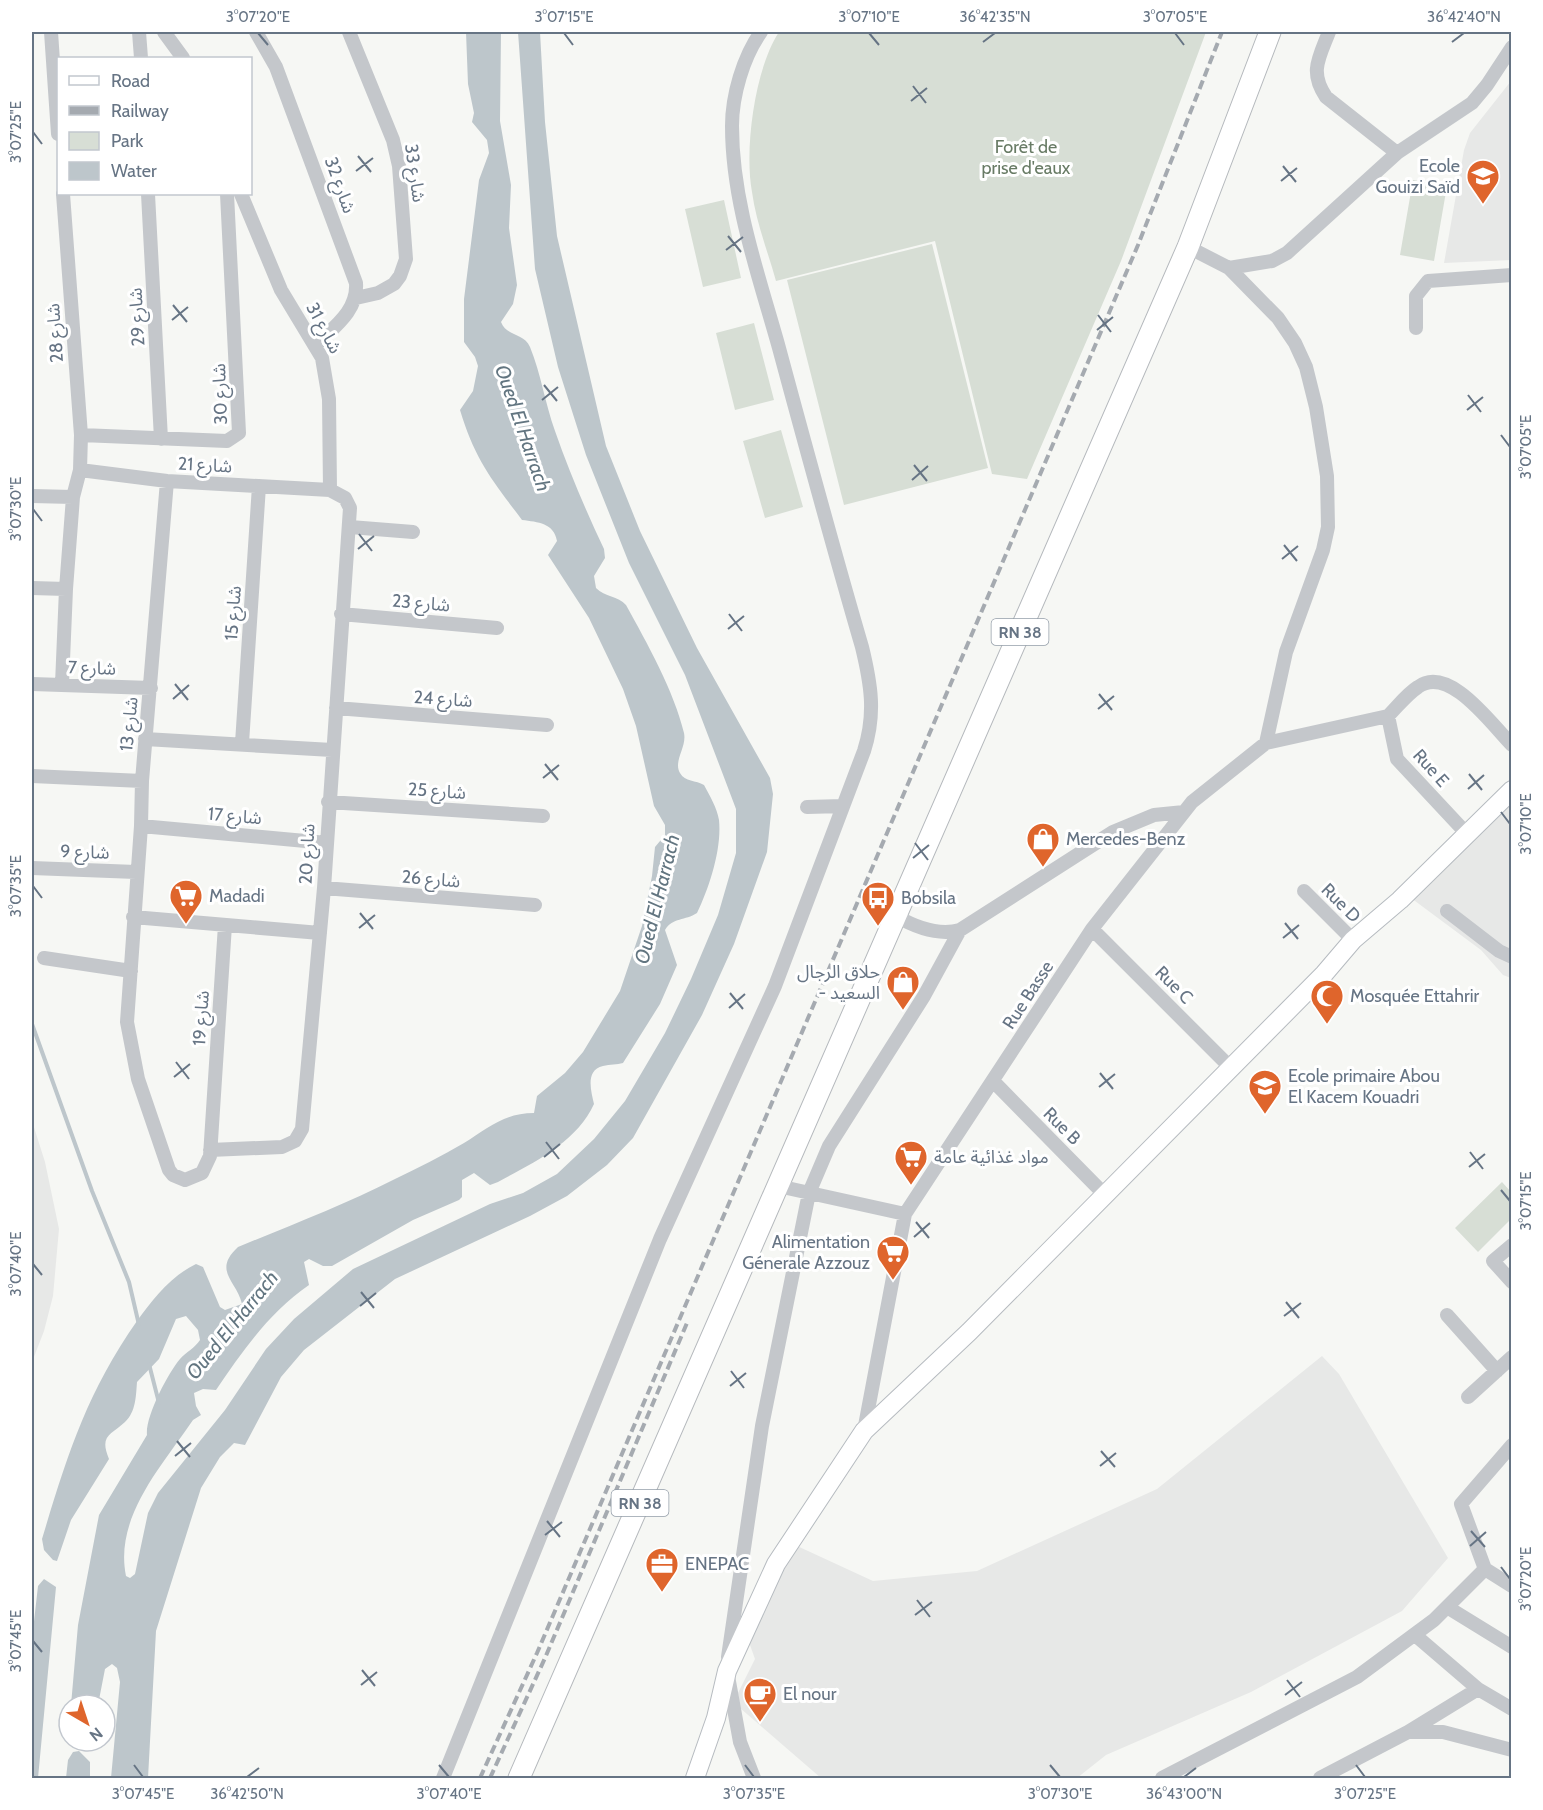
<svg xmlns="http://www.w3.org/2000/svg" width="1543" height="1810" font-family="Cabin,'Noto Sans Arabic',sans-serif">
	<style>
		.built { fill: #e7e8e7 }
		.green { fill: #d7ded5 }
		.water { fill: #bdc6cb }
		.lines { fill: none; stroke-linecap: round; stroke-linejoin: round }
		.stream { stroke: #bdc6cb; stroke-width: 4 }
		.secondary-casing { stroke: #b6bbc0; stroke-width: 20 }
		.primary-casing { stroke: #b5b9bd; stroke-width: 23 }
		.street { stroke: #c4c7cb; stroke-width: 14 }
		.secondary { stroke: #fff; stroke-width: 18 }
		.primary { stroke: #fff; stroke-width: 21 }
		.rail { stroke: #a5aab0; stroke-width: 4; stroke-dasharray: 9 4.5; stroke-linecap: butt }
		.ticks { fill: none; stroke: #667484; stroke-width: 2 }
		.labels { text-anchor: middle; dominant-baseline: central; stroke-width: 6; stroke-linejoin: round; paint-order: stroke }
		.shield { fill: #fff; stroke: #949ea9; stroke-width: 1.5 }
		.shield-label { font-size: 16px; font-weight: bold; fill: #667484 }
		.park-label { font-size: 18px; fill: #687b65; stroke: #fff }
		.poi-label { font-size: 18px; fill: #667484; stroke: #fff; text-anchor: start }
		.street-label { font-size: 18px; fill: #667484; stroke: #fff }
		.water-label { font-size: 20px; font-style: italic; fill: #627580; stroke: #fff }
		.neatline { fill: none; stroke: #667484; stroke-width: 2 }
		.ticks-label { font-size: 15px; text-anchor: middle; fill: #667484 }
	</style>
	<rect width="100%" height="100%" fill="#f6f7f4"/>
	<path class="built" d="M 1511,81 L 1511,260 L 1444,263 L 1464,150 L 1470,133 Z
		M 1511,802 L 1511,978 L 1503,975 L 1481,950 L 1411,898 Z
		M 32,1121 L 45,1162 L 59,1229 L 53,1296 L 44,1331 L 32,1362 Z
		M 1322,1356 L 1339,1374 L 1448,1558 L 1402,1611 L 1251,1692 L 1106,1755 L 1077,1778 L 821,1778 L 740,1708 L 738,1693 L 755,1659 L 745,1631 L 795,1545 L 873,1581 L 977,1571 L 1157,1489 Z"/>
	<path class="green" d="M 779,32 L 1206,32 L 1121,261 L 1027,479 L 992,474 L 935,241 L 776,281 C 768,252 756,222 752,192 C 744,149 755,68 779,32 Z
		M 1413,180 L 1447,186 L 1434,261 L 1400,255 Z
		M 724,200 L 741,278 L 703,287 L 685,209 Z
		M 932,244 L 988,468 L 844,505 L 787,280 Z
		M 754,323 L 774,400 L 735,410 L 716,333 Z
		M 781,430 L 803,507 L 765,518 L 743,441 Z
		M 1502,1182 L 1511,1192 L 1511,1219 L 1478,1252 L 1455,1228 Z"/>
	<path class="water" d="M 466,32 L 501,32 L 500,121 L 511,185 L 509,228 L 517,285 L 513,304 L 501,322 C 507,337 524,333 530,347 C 541,374 545,403 555,431 C 569,471 586,511 604,549 L 605,558 L 594,576 L 596,588 C 605,597 618,596 626,605 C 647,643 674,691 684,733 C 687,747 673,761 680,773 C 685,782 696,780 704,785 C 710,796 717,808 719,820 C 722,849 709,888 697,913 C 685,921 673,917 665,930 L 677,965 L 660,1004 L 623,1063 C 617,1065 610,1064 603,1066 C 585,1070 591,1091 594,1104 C 577,1142 533,1163 498,1182 L 490,1185 L 474,1173 L 462,1180 L 462,1197 L 459,1200 L 413,1220 L 332,1266 L 323,1266 L 309,1259 L 304,1262 L 309,1285 C 269,1313 243,1350 216,1390 L 203,1389 L 194,1393 L 196,1406 L 201,1415 L 193,1420 C 162,1466 114,1517 126,1576 L 130,1578 L 135,1574 L 148,1513 L 158,1493 L 225,1410 L 266,1349 L 294,1319 L 353,1269 L 490,1204 L 523,1193 L 557,1174 L 594,1139 L 625,1101 L 665,1033 L 691,979 L 718,915 L 736,853 L 736,809 L 722,772 L 685,675 L 629,563 L 586,455 L 558,367 L 535,269 L 518,32 L 540,32 L 545,122 L 557,236 L 606,446 L 640,531 L 697,648 L 770,778 L 773,794 L 767,852 L 734,944 L 702,1015 L 633,1138 L 607,1165 L 567,1196 L 530,1216 L 395,1279 L 304,1350 L 281,1377 L 245,1445 L 234,1443 L 220,1457 L 201,1488 L 156,1631 L 148,1778 L 111,1778 L 120,1682 L 117,1668 L 112,1664 L 105,1669 L 98,1705 L 71,1705 L 78,1625 L 99,1515 L 147,1435 C 145,1417 168,1373 180,1359 C 186,1352 195,1348 200,1340 L 198,1330 L 186,1316 L 176,1319 L 159,1359 L 137,1382 C 136,1395 136,1412 125,1422 C 111,1435 99,1435 109,1459 L 71,1520 L 57,1561 L 53,1560 L 44,1550 L 42,1539 C 67,1456 86,1394 137,1321 C 153,1299 171,1276 196,1264 L 203,1267 L 220,1307 L 225,1310 L 242,1304 C 237,1281 212,1271 238,1247 C 291,1225 344,1205 395,1179 C 418,1168 442,1156 464,1143 C 488,1128 504,1113 534,1113 L 537,1096 L 565,1073 L 583,1052 L 620,991 L 642,926 L 652,876 L 655,847 L 665,835 L 665,825 L 654,806 L 636,726 L 623,689 L 589,618 L 548,555 L 557,541 C 554,523 538,522 522,520 C 492,480 475,460 460,410 L 473,391 L 478,366 L 475,357 L 464,342 L 464,299 L 479,180 L 489,153 L 487,140 L 472,122 L 474,113 L 468,84 Z
		M 44,1579 L 56,1587 L 38,1778 L 32,1778 L 32,1639 L 38,1586 Z
		M 79,1751 L 90,1762 L 90,1778 L 66,1778 L 68,1760 L 73,1752 Z"/>
	<g class="lines">
		<path class="stream" d="M 32,1024 L 92,1191 L 129,1282 L 139,1325
			M 149,1364 L 159,1403"/>
		<g class="secondary-casing">
			<path id="secondary" d="M 695,1778 L 716,1718 L 727,1671 L 776,1564 L 864,1431 L 969,1332 L 1324,974 L 1353,940 L 1400,900 L 1512,790"/>
		</g>
		<g class="primary-casing">
			<path id="primary" d="M 519,1778 L 1188,247 L 1270,32"/>
		</g>
		<path class="street" d="M 51,32 L 58,134
			M 139,32 L 141,58
			M 164,32 L 183,58
			M 256,32 L 276,67 L 356,283 C 358,311 334,327 316,345
			M 349,32 L 393,140 L 399,166 L 406,259 L 400,276 L 394,284 L 378,293 L 356,298
			M 1329,32 C 1319,58 1309,72 1326,97 L 1397,153 L 1472,103 L 1487,85 L 1512,47
			M 148,194 L 161,439
			M 241,194 L 281,290 L 322,358 L 329,399 L 330,490
			M 1188,247 L 1229,268 L 1278,318 L 1295,343 L 1306,367 L 1316,407 L 1327,476 L 1328,527 L 1323,550 L 1286,652 L 1266,743
			M 1229,268 L 1272,261 L 1287,253 L 1397,153
			M 1416,328 L 1416,296 L 1428,281 L 1512,275
			M 81,435 L 227,441 L 239,433 L 227,194
			M 80,470 L 167,481 L 330,490 L 345,498 L 350,508 L 324,888 L 302,1129 L 295,1141 L 282,1147 L 210,1150
			M 167,481 L 142,781 L 141,826 L 127,1022 L 138,1079 L 169,1170 L 173,1175 L 185,1180 L 202,1173 L 210,1156 L 225,925
			M 32,496 L 73,497
			M 350,527 L 413,532
			M 32,588 L 66,589
			M 341,614 L 497,628
			M 32,684 L 151,688
			M 62,684 L 66,589 L 73,497 L 80,470 L 81,435 L 63,194
			M 336,708 L 547,725
			M 1388,716 C 1397,707 1407,694 1418,687 C 1449,664 1492,725 1512,745
			M 1388,716 L 1397,759 L 1467,834
			M 145,739 L 332,750
			M 242,743 L 259,486
			M 32,776 L 142,781
			M 328,802 L 543,816
			M 807,807 L 843,806
			M 141,826 L 327,843
			M 32,868 L 136,872
			M 324,888 L 535,905
			M 1304,891 L 1353,940
			M 1447,911 L 1499,951 L 1512,957
			M 896,916 C 915,927 938,936 960,930 L 1113,832 L 1154,815 L 1184,812
			M 133,917 L 320,933
			M 1092,929 L 1230,1067
			M 44,958 L 131,971
			M 994,1082 L 1105,1195
			M 778,1186 L 905,1214
			M 1512,1245 L 1493,1261 L 1512,1282
			M 1447,1315 L 1497,1371
			M 1468,1397 L 1512,1357
			M 864,1431 L 905,1214 L 1092,929 L 1192,802 L 1266,743 L 1388,716
			M 1485,1569 L 1512,1586
			M 1447,1607 L 1512,1647
			M 1415,1635 L 1478,1689
			M 728,1657 L 762,1426 L 809,1193 L 829,1146 L 924,996 L 960,930
			M 728,1676 L 740,1742 L 754,1778
			M 1408,1732 L 1478,1689 L 1512,1709
			M 443,1778 L 660,1239 L 775,986 L 864,751 C 876,714 871,684 862,647 C 833,548 806,448 779,348 C 759,276 732,202 732,126 C 732,96 743,57 761,32
			M 1162,1778 L 1357,1677 L 1434,1620 L 1485,1569 L 1461,1504 L 1512,1445
			M 1320,1778 L 1408,1732 L 1443,1732 L 1512,1750"/>
		<use href="#secondary" class="secondary"/>
		<use href="#primary" class="primary"/>
		<path class="rail" d="M 480,1778 L 537,1653 L 1138,245 L 1222,32
			M 490,1778 L 545,1658 L 687,1323"/>
	</g>
	<path class="ticks" d="M 258,33 L 268,45M 564,33 L 573,45M 869,33 L 879,45M 1175,33 L 1184,45M 983,42 L 995,33M 1452,42 L 1464,33M 913,86 L 926,103M 911,101 L 927,88M 33,132 L 42,144M 358,156 L 371,172M 1283,166 L 1296,182M 356,171 L 373,158M 1281,181 L 1297,168M 728,236 L 741,252M 726,250 L 743,237M 173,305 L 187,322M 1098,315 L 1111,332M 172,320 L 188,307M 1097,330 L 1113,317M 544,385 L 557,401M 1468,395 L 1481,412M 542,400 L 558,387M 1467,410 L 1483,397M 1501,435 L 1510,447M 914,465 L 927,481M 912,480 L 928,466M 33,509 L 42,521M 359,534 L 372,551M 1284,545 L 1297,561M 358,549 L 374,536M 1282,559 L 1298,546M 729,614 L 742,631M 728,629 L 744,616M 175,684 L 188,700M 1099,694 L 1112,710M 173,699 L 189,685M 1098,709 L 1114,696M 545,764 L 558,780M 1469,774 L 1482,790M 543,778 L 559,765M 1468,789 L 1484,775M 1501,812 L 1510,824M 915,843 L 928,860M 913,858 L 929,845M 33,886 L 42,898M 360,913 L 373,929M 1285,923 L 1298,939M 359,928 L 375,915M 1283,938 L 1299,925M 730,993 L 743,1009M 729,1008 L 745,994M 176,1062 L 189,1079M 1100,1073 L 1113,1089M 174,1077 L 190,1064M 1099,1087 L 1115,1074M 546,1142 L 559,1159M 1470,1152 L 1483,1169M 544,1157 L 560,1144M 1469,1167 L 1485,1154M 1501,1190 L 1510,1201M 916,1222 L 929,1238M 914,1237 L 930,1223M 33,1264 L 42,1275M 361,1292 L 374,1308M 1286,1302 L 1299,1318M 360,1306 L 376,1293M 1284,1316 L 1301,1303M 731,1371 L 744,1388M 730,1386 L 746,1373M 177,1441 L 190,1457M 1101,1451 L 1115,1467M 175,1456 L 191,1443M 1100,1466 L 1116,1453M 547,1521 L 560,1537M 1471,1531 L 1485,1547M 545,1535 L 562,1522M 1470,1546 L 1486,1532M 1501,1567 L 1510,1579M 917,1600 L 930,1617M 915,1615 L 932,1602M 33,1641 L 42,1652M 362,1670 L 375,1686M 1287,1680 L 1300,1697M 361,1685 L 377,1672M 1285,1695 L 1302,1682M 134,1765 L 143,1777M 439,1765 L 449,1777M 745,1765 L 754,1777M 1050,1765 L 1060,1777M 1356,1765 L 1365,1777M 247,1777 L 259,1768M 1184,1777 L 1196,1768"/>
	<defs>
		<g id="school-pin" transform="scale(1.725)"><path d="M0 17L-7.5 6A9.5 9.5 0 1 1 7.5 6Z" fill="#df652c" stroke="#fff"/><path d="M0-5L7-2L0 1L-7-2ZM-4 1L0 2.5L4 1V4Q0 6-4 4Z" fill="#fff"/></g>
		<g id="shop-pin" transform="scale(1.725)"><path d="M0 17L-7.5 6A9.5 9.5 0 1 1 7.5 6Z" fill="#df652c" stroke="#fff"/><path d="M-5-2.5h2.3a2.7 3.5 0 0 1 5.4 0H5L5.5 6h-11ZM-1.5-2.5h3a1.5 2.3 0 0 0-3 0Z" fill="#fff"/></g>
		<g id="supermarket-pin" transform="scale(1.725)"><path d="M0 17L-7.5 6A9.5 9.5 0 1 1 7.5 6Z" fill="#df652c" stroke="#fff"/><path d="M-6-5.5h2.5l.6 2H6L4.5 2H-2.5L-4.4-4H-6ZM-1.5 3.2a1.3 1.3 0 1 0 .1 0ZM3 3.2a1.3 1.3 0 1 0 .1 0Z" fill="#fff"/></g>
		<g id="bus-pin" transform="scale(1.725)"><path d="M0 17L-7.5 6A9.5 9.5 0 1 1 7.5 6Z" fill="#df652c" stroke="#fff"/><path d="M-5-6H5V4H4V6H2V4H-2V6H-4V4H-5ZM-3.5-4V0h7V-4ZM-3.5 1.2v1.5H-2V1.2ZM2 1.2v1.5H3.5V1.2Z" fill="#fff"/></g>
		<g id="mosque-pin" transform="scale(1.725)"><path d="M0 17L-7.5 6A9.5 9.5 0 1 1 7.5 6Z" fill="#df652c" stroke="#fff"/><path d="M3.5-4.9A6 6 0 1 0 3.5 4.9A5 5 0 1 1 3.5-4.9Z" fill="#fff"/></g>
		<g id="office-pin" transform="scale(1.725)"><path d="M0 17L-7.5 6A9.5 9.5 0 1 1 7.5 6Z" fill="#df652c" stroke="#fff"/><path d="M-6-3h4V-5.5h4V-3h4V5H-6ZM-1-4.5V-3h2v-1.5ZM-6 0V1H6V0Z" fill="#fff"/></g>
		<g id="cafe-pin" transform="scale(1.725)"><path d="M0 17L-7.5 6A9.5 9.5 0 1 1 7.5 6Z" fill="#df652c" stroke="#fff"/><path d="M-5.5-4.5H6V0H3Q3 3.5 0 3.5H-2.5Q-5.5 3.5-5.5 0ZM3-3.2v2h1.7v-2ZM-6 4.5H4V6H-6Z" fill="#fff"/></g>
	</defs>
	<g fill-rule="evenodd">
		<use href="#school-pin" x="1483" y="176"/>
		<use href="#shop-pin" x="1043" y="839"/>
		<use href="#supermarket-pin" x="186" y="896"/>
		<use href="#bus-pin" x="878" y="898"/>
		<use href="#shop-pin" x="903" y="982"/>
		<use href="#mosque-pin" x="1327" y="996"/>
		<use href="#school-pin" x="1265" y="1086"/>
		<use href="#supermarket-pin" x="911" y="1157"/>
		<use href="#supermarket-pin" x="893" y="1252"/>
		<use href="#office-pin" x="662" y="1564"/>
		<use href="#cafe-pin" x="760" y="1694"/>
	</g>
	<g class="labels">
		<g class="shield">
			<rect x="991.5" y="619" width="57" height="26" rx="4.5"/>
			<rect x="611.5" y="1490" width="57" height="26" rx="4.5"/>
		</g>
		<g class="shield-label">
			<text x="1020" y="632">RN 38</text>
			<text x="640" y="1503">RN 38</text>
		</g>
		<g class="park-label">
			<text x="1026" y="147">Forêt de<tspan x="1026" dy="21">prise d'eaux</tspan></text>
		</g>
		<g class="poi-label">
			<text x="1460" y="166" text-anchor="end">Ecole<tspan x="1460" dy="21">Gouizi Saïd</tspan></text>
			<text x="1066" y="839">Mercedes-Benz</text>
			<text x="209" y="896">Madadi</text>
			<text x="901" y="898">Bobsila</text>
			<text x="880" y="972" text-anchor="end">حلاق الرجال<tspan x="880" dy="21">- السعيد</tspan></text>
			<text x="1350" y="996">Mosquée Ettahrir</text>
			<text x="1288" y="1076">Ecole primaire Abou<tspan x="1288" dy="21">El Kacem Kouadri</tspan></text>
			<text x="934" y="1157">مواد غذائية عامة</text>
			<text x="870" y="1242" text-anchor="end">Alimentation<tspan x="870" dy="21">Génerale Azzouz</tspan></text>
			<text x="685" y="1564">ENEPAC</text>
			<text x="783" y="1694">El nour</text>
		</g>
		<g class="street-label">
			<text transform="translate(415 173) rotate(82)">شارع 33</text>
			<text transform="translate(340 185) rotate(70)">شارع 32</text>
			<text transform="translate(137 317) rotate(-93)">شارع 29</text>
			<text transform="translate(324 328) rotate(62)">شارع 31</text>
			<text transform="translate(55 333) rotate(-94)">شارع 28</text>
			<text transform="translate(220 394) rotate(-92)">شارع 30</text>
			<text transform="translate(205 465) rotate(3)">شارع 21</text>
			<text transform="translate(421 603) rotate(5)">شارع 23</text>
			<text transform="translate(233 613) rotate(-86)">شارع 15</text>
			<text transform="translate(92 668) rotate(2)">شارع 7</text>
			<text transform="translate(443 699) rotate(4)">شارع 24</text>
			<text transform="translate(129 724) rotate(-84)">شارع 13</text>
			<text transform="translate(1431 768) rotate(48)">Rue E</text>
			<text transform="translate(437 791) rotate(4)">شارع 25</text>
			<text transform="translate(235 816) rotate(5)">شارع 17</text>
			<text transform="translate(85 852) rotate(2)">شارع 9</text>
			<text transform="translate(307 854) rotate(-87)">شارع 20</text>
			<text transform="translate(431 879) rotate(5)">شارع 26</text>
			<text transform="translate(1341 903) rotate(45)">Rue D</text>
			<text transform="translate(1174 985) rotate(45)">Rue C</text>
			<text transform="translate(1028 995) rotate(-57)">Rue Basse</text>
			<text transform="translate(201 1018) rotate(-86)">شارع 19</text>
			<text transform="translate(1062 1126) rotate(45)">Rue B</text>
		</g>
		<g class="water-label">
			<text transform="translate(523 428) rotate(71)">Oued El Harrach</text>
			<text transform="translate(657 899) rotate(-76)">Oued El Harrach</text>
			<text transform="translate(232 1325) rotate(-51)">Oued El Harrach</text>
		</g>
	</g>
	<rect width="1543" height="1810" fill="none" stroke="#ffffff" stroke-width="66"/>
	<rect x="57" y="57" width="195" height="138" fill="#ffffff" stroke="#c2c7ce" stroke-width="1.5"/>
	<rect x="69" y="76" width="30" height="9" fill="#ffffff" stroke="#c2c7ce" stroke-width="1.5"/>
	<text x="111" y="87" font-size="18" fill="#667484">Road</text>
	<rect x="69" y="106" width="30" height="9" fill="#a5aab0" stroke="#c2c7ce" stroke-width="1.5"/>
	<text x="111" y="117" font-size="18" fill="#667484">Railway</text>
	<rect x="69" y="132" width="30" height="18" fill="#d7ded5" stroke="#c2c7ce" stroke-width="1.5"/>
	<text x="111" y="147" font-size="18" fill="#667484">Park</text>
	<rect x="69" y="162" width="30" height="18" fill="#bdc6cb" stroke="#c2c7ce" stroke-width="1.5"/>
	<text x="111" y="177" font-size="18" fill="#667484">Water</text>
	<g transform="translate(87 1723) rotate(141)"><circle r="28" fill="#ffffff" stroke="#c2c7ce" stroke-width="1.5"/>
	<path d="M0-4.5L10 22L0 15L-10 22Z" fill="#df652c"/>
	<text y="-9" font-size="16" font-weight="bold" text-anchor="middle" fill="#667484">N</text>
	</g>
	<rect x="33" y="33" width="1477" height="1744" class="neatline"/>
	<g class="ticks-label">
		<text x="258" y="22">3°07'20"E</text>
		<text x="564" y="22">3°07'15"E</text>
		<text x="869" y="22">3°07'10"E</text>
		<text x="995" y="22">36°42'35"N</text>
		<text x="1175" y="22">3°07'05"E</text>
		<text x="1464" y="22">36°42'40"N</text>
		<text transform="translate(16 132) rotate(-90)" y="5">3°07'25"E</text>
		<text transform="translate(1526 447) rotate(-90)" y="5">3°07'05"E</text>
		<text transform="translate(16 509) rotate(-90)" y="5">3°07'30"E</text>
		<text transform="translate(1526 824) rotate(-90)" y="5">3°07'10"E</text>
		<text transform="translate(16 886) rotate(-90)" y="5">3°07'35"E</text>
		<text transform="translate(1526 1201) rotate(-90)" y="5">3°07'15"E</text>
		<text transform="translate(16 1264) rotate(-90)" y="5">3°07'40"E</text>
		<text transform="translate(1526 1579) rotate(-90)" y="5">3°07'20"E</text>
		<text transform="translate(16 1641) rotate(-90)" y="5">3°07'45"E</text>
		<text x="143" y="1799">3°07'45"E</text>
		<text x="247" y="1799">36°42'50"N</text>
		<text x="449" y="1799">3°07'40"E</text>
		<text x="754" y="1799">3°07'35"E</text>
		<text x="1060" y="1799">3°07'30"E</text>
		<text x="1184" y="1799">36°43'00"N</text>
		<text x="1365" y="1799">3°07'25"E</text>
	</g>
</svg>
